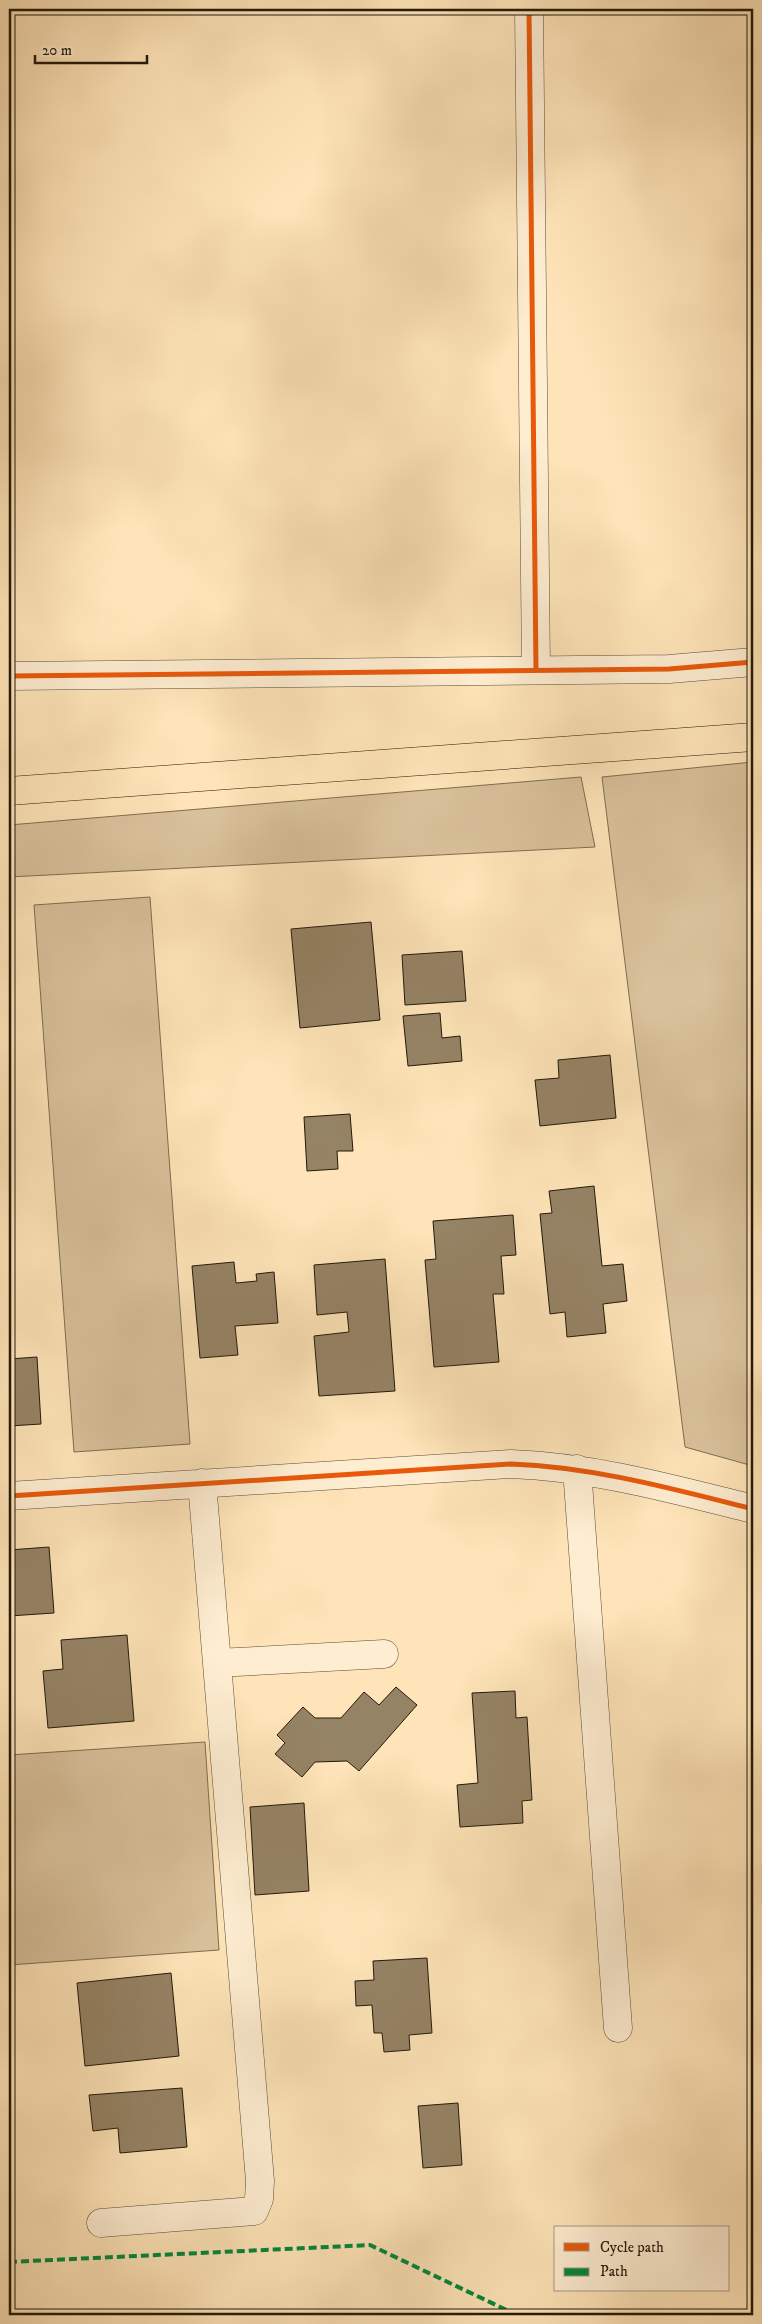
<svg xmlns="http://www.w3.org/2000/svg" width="762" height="2324" font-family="'IM FELL DW Pica',serif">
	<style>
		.green { fill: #d9c19b; stroke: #7e6d53 }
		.building { fill: #958365; stroke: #23190b }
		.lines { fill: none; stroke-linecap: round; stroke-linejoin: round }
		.minor-casing { stroke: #5a4c36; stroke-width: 29 }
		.major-casing { stroke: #23190b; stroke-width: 29 }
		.minor { stroke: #feedd1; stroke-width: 28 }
		.major { stroke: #fee4b8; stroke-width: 28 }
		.quiet { stroke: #00873e; stroke-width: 4; stroke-dasharray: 8 4; stroke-linecap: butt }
		.cycleway-casing { stroke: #feedd1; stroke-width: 8 }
		.cycleway { stroke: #e8590c; stroke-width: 5 }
	</style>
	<rect width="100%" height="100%" fill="#fee4b8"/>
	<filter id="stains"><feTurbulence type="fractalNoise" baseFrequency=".004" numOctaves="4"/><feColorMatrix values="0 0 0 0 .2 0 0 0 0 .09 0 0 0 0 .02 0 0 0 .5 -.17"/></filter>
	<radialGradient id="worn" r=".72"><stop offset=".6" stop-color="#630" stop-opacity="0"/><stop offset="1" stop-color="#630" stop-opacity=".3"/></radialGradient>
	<path class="green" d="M 753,762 L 753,1466 L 685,1447 L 602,777 Z
		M 581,777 L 595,847 L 9,877 L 9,825 Z
		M 150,897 L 190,1444 L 74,1452 L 34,905 Z
		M 205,1742 L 219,1950 L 9,1965 L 9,1755 Z"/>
	<path class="building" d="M 371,922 L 380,1020 L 300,1028 L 291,929 Z
		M 462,951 L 466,1001 L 405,1005 L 402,955 Z
		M 440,1013 L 442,1038 L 460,1036 L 462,1061 L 408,1066 L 403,1016 Z
		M 610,1055 L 616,1118 L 540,1126 L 535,1080 L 559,1078 L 558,1060 Z
		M 350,1114 L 353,1151 L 337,1151 L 338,1169 L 307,1171 L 304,1117 Z
		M 594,1186 L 602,1266 L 623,1264 L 627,1301 L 603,1304 L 606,1333 L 567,1337 L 565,1312 L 550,1314 L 540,1214 L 552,1213 L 549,1191 Z
		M 513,1215 L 516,1255 L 501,1256 L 504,1294 L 493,1294 L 499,1362 L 434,1367 L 425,1260 L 436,1259 L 433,1221 Z
		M 385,1259 L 395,1391 L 319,1396 L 314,1336 L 349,1332 L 347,1312 L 317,1315 L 314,1265 Z
		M 234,1262 L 236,1283 L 257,1281 L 256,1274 L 274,1272 L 278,1323 L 235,1326 L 238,1355 L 200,1358 L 192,1266 Z
		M 37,1357 L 41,1424 L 9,1426 L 9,1359 Z
		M 49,1547 L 54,1613 L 9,1616 L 9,1550 Z
		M 127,1635 L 134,1721 L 48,1728 L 43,1671 L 63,1669 L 61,1640 Z
		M 396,1687 L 417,1705 L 359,1771 L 347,1761 L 315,1762 L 302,1777 L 275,1754 L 285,1743 L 277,1735 L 303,1707 L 315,1718 L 341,1718 L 364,1692 L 379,1705 Z
		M 515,1691 L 516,1718 L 527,1717 L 532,1800 L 522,1801 L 523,1823 L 460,1827 L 457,1785 L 478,1783 L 472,1693 Z
		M 304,1803 L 309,1891 L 255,1895 L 250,1807 Z
		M 427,1958 L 432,2033 L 409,2035 L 410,2050 L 384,2052 L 382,2033 L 374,2033 L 372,2005 L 356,2006 L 355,1981 L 374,1980 L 373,1961 Z
		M 171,1973 L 179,2056 L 85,2066 L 77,1983 Z
		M 182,2088 L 187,2147 L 120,2153 L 118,2128 L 93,2131 L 89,2095 Z
		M 458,2103 L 462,2165 L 423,2168 L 418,2106 Z"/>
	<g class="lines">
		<g class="minor-casing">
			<path id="minor" d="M 529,9 L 536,670
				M 9,676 L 669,669 L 753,662
				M 577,1469 L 618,2028
				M 9,1496 L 511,1464 C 594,1467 673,1489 753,1509
				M 217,1663 L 384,1654
				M 101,2223 L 254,2211 L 259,2199 L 260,2181 L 202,1483"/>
		</g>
		<g class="major-casing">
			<path id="major" d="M 9,791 L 753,737"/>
		</g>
		<use href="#minor" class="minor"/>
		<use href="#major" class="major"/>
		<path class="quiet" d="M 9,2262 L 370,2245 L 517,2315"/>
		<g class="cycleway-casing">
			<path id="cycleway" d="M 529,9 L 536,670
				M 9,676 L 669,669 L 753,662
				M 9,1496 L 511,1464 C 594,1467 673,1489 753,1509"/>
		</g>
		<use href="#cycleway" class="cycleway"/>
	</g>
	<rect width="762" height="2324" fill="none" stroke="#fee4b8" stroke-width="30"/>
	<rect x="10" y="10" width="742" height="2304" fill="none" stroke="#23190b" stroke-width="2.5"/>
	<rect x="15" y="15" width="732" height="2294" fill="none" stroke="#23190b"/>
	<rect x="554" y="2226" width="175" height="65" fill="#feedd1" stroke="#a69882"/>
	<rect x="564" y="2243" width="25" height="8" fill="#e8590c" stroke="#a69882"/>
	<text x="600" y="2252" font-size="15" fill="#23190b">Cycle path</text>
	<rect x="564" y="2268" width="25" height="8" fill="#00873e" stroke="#a69882"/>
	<text x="600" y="2276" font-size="15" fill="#23190b">Path</text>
	<path d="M35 55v8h112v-8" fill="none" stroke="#23190b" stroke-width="2.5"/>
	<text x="42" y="55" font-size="15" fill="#23190b" stroke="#feedd1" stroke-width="4" paint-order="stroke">20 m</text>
	<rect width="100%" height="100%" filter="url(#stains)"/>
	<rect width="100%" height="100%" fill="url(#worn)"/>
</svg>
